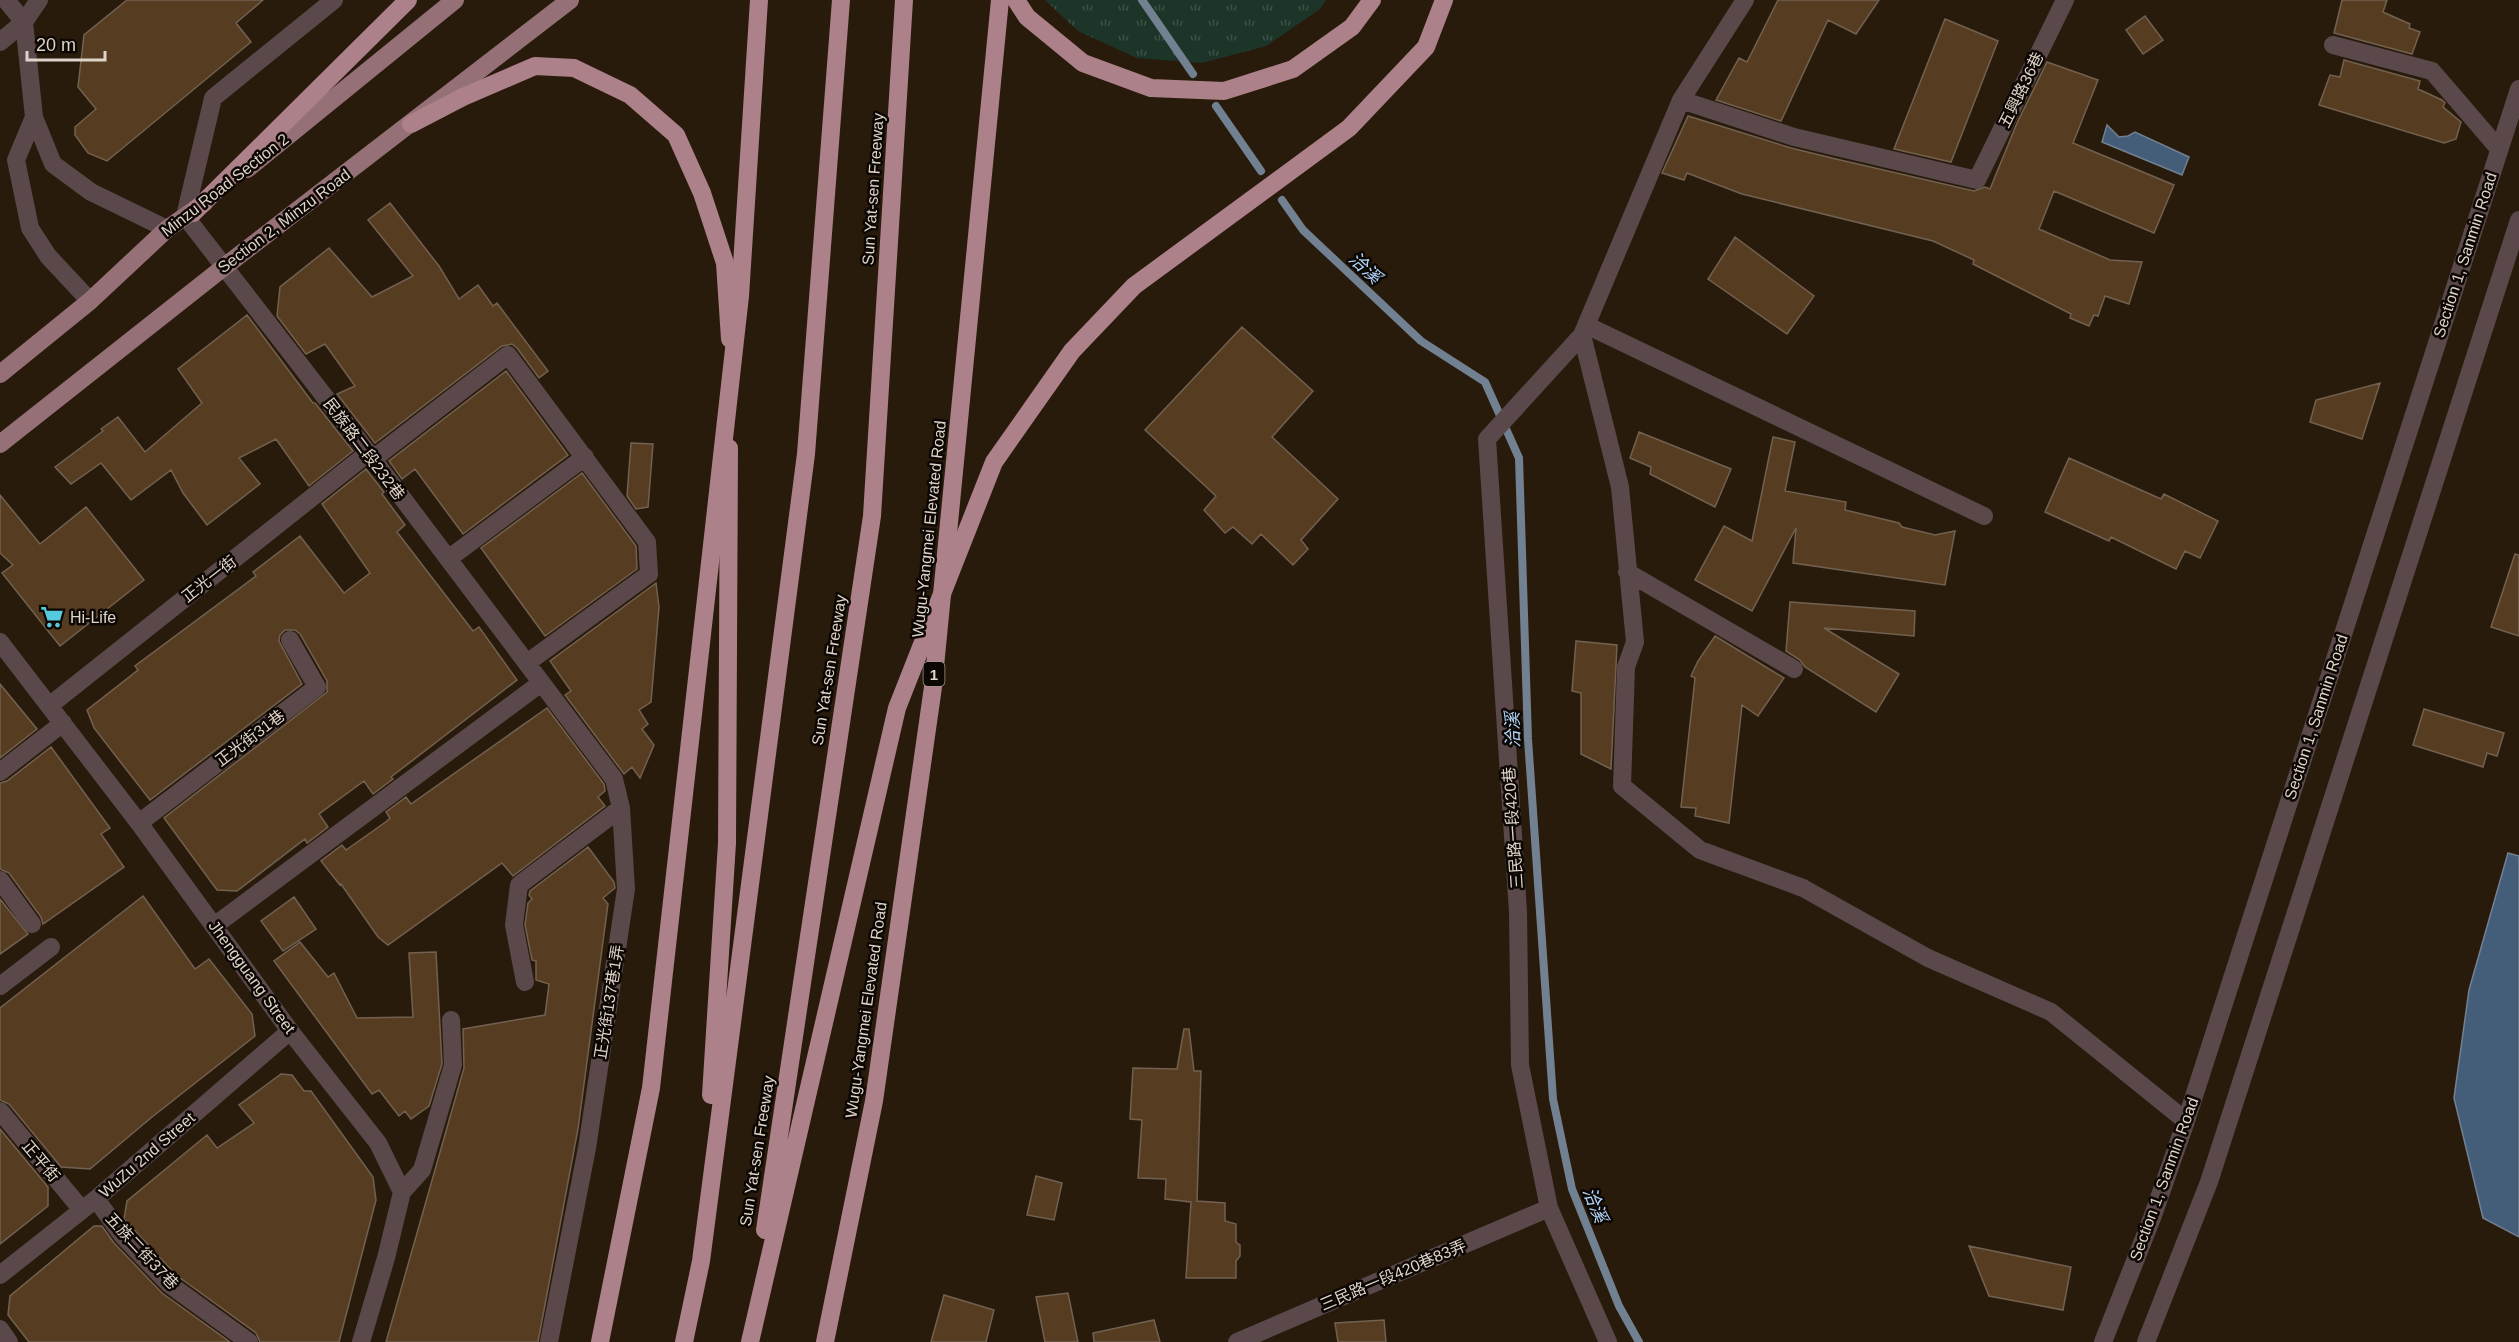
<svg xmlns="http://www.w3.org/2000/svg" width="2519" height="1342" font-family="Helvetica,'Noto Sans TC',sans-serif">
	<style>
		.grass { fill: url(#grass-tufts) }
		.water { fill: #445d79; stroke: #728191; stroke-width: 1.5 }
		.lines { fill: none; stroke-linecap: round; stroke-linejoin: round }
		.stream { stroke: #728191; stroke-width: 8 }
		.building { fill: #563d21; stroke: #726150; stroke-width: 1.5 }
		.minor { stroke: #5a484b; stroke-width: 18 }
		.major { stroke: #957177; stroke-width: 18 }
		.highway { stroke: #ad8189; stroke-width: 18 }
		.highway-bridge { stroke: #ad8189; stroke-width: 18 }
		.labels { text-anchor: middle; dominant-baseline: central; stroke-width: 5; stroke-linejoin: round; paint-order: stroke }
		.shield { fill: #0d0703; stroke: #9f968e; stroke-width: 1.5 }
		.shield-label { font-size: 15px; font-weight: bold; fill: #ded4ca }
		.street-label { font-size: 16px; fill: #ded4ca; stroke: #0d0703 }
		.poi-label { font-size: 16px; fill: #ded4ca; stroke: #0d0703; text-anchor: start }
		.water-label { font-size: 18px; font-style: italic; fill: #b0d5fc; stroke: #0d0703 }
	</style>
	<defs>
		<pattern id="grass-tufts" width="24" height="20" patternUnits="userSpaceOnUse" patternTransform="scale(1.5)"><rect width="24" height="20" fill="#1c3528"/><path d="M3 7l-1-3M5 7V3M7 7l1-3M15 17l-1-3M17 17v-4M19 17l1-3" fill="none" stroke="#3d5146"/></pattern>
	</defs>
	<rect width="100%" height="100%" fill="#291b0c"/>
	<path class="grass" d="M 1045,0 L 1326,0 L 1320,9 L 1266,46 L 1202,63 L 1137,58 L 1078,31 Z"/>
	<path class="water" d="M 2107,125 L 2119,137 L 2128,136 L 2135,132 L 2189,157 L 2182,175 L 2102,142 Z
		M 2508,853 L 2519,856 L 2519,1237 L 2483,1218 L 2454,1098 L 2469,990 Z"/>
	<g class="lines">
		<path class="stream" d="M 1142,0 L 1193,74
			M 1216,106 L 1261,171
			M 1282,200 L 1303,230 L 1421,341 L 1485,382 L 1519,458 L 1528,739 L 1553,1099 L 1572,1189 L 1619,1306 L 1639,1342"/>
	</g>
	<path class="building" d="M 127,0 L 263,0 L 236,23 L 251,42 L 107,161 L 88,153 L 75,135 L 75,127 L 96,109 L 78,87 L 84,35 Z
		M 1778,0 L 1879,0 L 1856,34 L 1828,20 L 1781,121 L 1716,100 L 1739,58 L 1747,62 Z
		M 2342,0 L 2387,0 L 2383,12 L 2410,24 L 2409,28 L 2420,32 L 2412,54 L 2334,33 Z
		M 2145,16 L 2163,40 L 2143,54 L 2126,30 Z
		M 1945,19 L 1998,41 L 1951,162 L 1894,149 Z
		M 2344,60 L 2420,81 L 2418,89 L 2442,100 L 2445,103 L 2443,107 L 2461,122 L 2456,139 L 2444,143 L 2319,105 L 2330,75 L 2340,77 Z
		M 2047,62 L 2098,80 L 2073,143 L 2174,185 L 2154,233 L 2054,191 L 2039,229 L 2110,260 L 2142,262 L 2129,304 L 2105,296 L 2098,316 L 2094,315 L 2089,326 L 2070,318 L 2071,314 L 1973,264 L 1974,260 L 1933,241 L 1742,194 L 1687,173 L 1684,180 L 1662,173 L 1688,116 L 1791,148 L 1836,159 L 1974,191 L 1985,187 L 1990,189 L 2017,123 Z
		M 390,203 L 439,266 L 459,299 L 478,285 L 493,306 L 497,303 L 548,371 L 539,378 L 517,348 L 512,344 L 502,346 L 375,443 L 337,394 L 355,386 L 325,344 L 306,354 L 277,316 L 280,287 L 329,248 L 372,297 L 413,276 L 368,220 Z
		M 1735,237 L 1814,296 L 1787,334 L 1708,279 Z
		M 247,315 L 313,403 L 315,403 L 353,451 L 309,486 L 276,439 L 239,458 L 260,484 L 207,525 L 183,493 L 171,470 L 131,500 L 101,463 L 71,484 L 55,467 L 103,431 L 101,429 L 118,417 L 145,452 L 202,403 L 178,369 Z
		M 1242,327 L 1313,391 L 1272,437 L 1338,499 L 1301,540 L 1308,549 L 1293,565 L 1261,534 L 1252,544 L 1233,527 L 1225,533 L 1204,510 L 1216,496 L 1145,430 Z
		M 506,371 L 568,455 L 463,534 L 415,469 L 402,479 L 389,461 Z
		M 2380,383 L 2362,439 L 2310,422 L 2316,400 Z
		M 1639,432 L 1731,469 L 1715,507 L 1650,474 L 1651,467 L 1630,458 Z
		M 1773,437 L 1795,442 L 1785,491 L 1846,502 L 1845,510 L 1899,523 L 1902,527 L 1935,535 L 1955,531 L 1945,585 L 1793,563 L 1796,528 L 1752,611 L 1695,580 L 1724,526 L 1752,541 Z
		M 631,443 L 653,444 L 648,507 L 636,509 L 627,496 Z
		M 2069,458 L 2161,499 L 2164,494 L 2218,521 L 2200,558 L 2185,551 L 2176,569 L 2111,537 L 2109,541 L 2045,512 Z
		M 366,469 L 384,492 L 382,494 L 405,525 L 397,532 L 473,631 L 479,627 L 517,680 L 391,777 L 393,779 L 373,794 L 364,781 L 319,814 L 328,827 L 307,843 L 305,839 L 237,891 L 217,890 L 164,818 L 327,692 L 327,681 L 300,634 L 295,630 L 285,630 L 280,635 L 279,641 L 302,684 L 150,800 L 94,728 L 87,710 L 138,670 L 135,666 L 256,576 L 253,572 L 300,536 L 344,593 L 370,573 L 322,504 Z
		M 582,473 L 636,546 L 637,569 L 545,636 L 481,548 Z
		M 0,495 L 40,544 L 86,507 L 144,580 L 60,646 L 2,573 L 13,565 L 0,553 Z
		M 2515,554 L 2519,555 L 2519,636 L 2491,627 Z
		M 656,583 L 659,607 L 651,702 L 639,710 L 648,724 L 642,729 L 654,745 L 640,778 L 632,767 L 624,774 L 565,695 L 571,691 L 550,661 Z
		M 1790,602 L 1915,611 L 1914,636 L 1824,628 L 1899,674 L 1876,712 L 1805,667 L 1800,660 L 1786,651 Z
		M 1715,636 L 1784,678 L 1758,716 L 1742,705 L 1729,823 L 1695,816 L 1696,808 L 1681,807 L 1695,678 L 1691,676 L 1698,661 Z
		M 1576,641 L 1617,645 L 1611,769 L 1581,754 L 1581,693 L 1572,691 Z
		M 0,684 L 37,729 L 0,758 Z
		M 547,708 L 604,784 L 605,791 L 598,797 L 605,806 L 513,876 L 502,863 L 388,945 L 378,937 L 341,884 L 340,885 L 321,861 L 342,845 L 346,850 L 387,821 L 390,818 L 386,812 L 406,797 L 411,804 Z
		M 2424,709 L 2504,733 L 2497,756 L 2487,753 L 2483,767 L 2413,745 Z
		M 51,747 L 110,828 L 101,834 L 124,867 L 43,924 L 41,917 L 9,873 L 0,869 L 0,783 L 7,781 Z
		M 588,847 L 614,882 L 615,888 L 603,898 L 608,904 L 578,1129 L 538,1342 L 386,1342 L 464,1068 L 463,1029 L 545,1015 L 549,984 L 536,980 L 536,961 L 532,960 L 525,925 L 528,903 L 532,899 L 529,895 L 530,891 Z
		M 143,896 L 195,969 L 209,959 L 252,1014 L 255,1036 L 152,1117 L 90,1169 L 61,1167 L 9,1104 L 0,1100 L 0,1008 Z
		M 294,897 L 316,929 L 283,951 L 261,921 Z
		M 0,899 L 28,934 L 0,954 Z
		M 300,942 L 328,977 L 334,973 L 357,1018 L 413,1017 L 409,953 L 436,952 L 442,1064 L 429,1106 L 411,1119 L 405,1111 L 399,1116 L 379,1090 L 372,1094 L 274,961 Z
		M 1184,1029 L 1189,1029 L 1194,1071 L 1201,1071 L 1197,1201 L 1225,1203 L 1225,1221 L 1236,1224 L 1236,1242 L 1240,1245 L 1240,1256 L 1236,1261 L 1236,1278 L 1186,1278 L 1191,1202 L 1165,1199 L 1166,1179 L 1138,1178 L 1142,1120 L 1130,1119 L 1133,1068 L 1177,1069 Z
		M 281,1074 L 292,1075 L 304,1091 L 311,1091 L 373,1177 L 376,1200 L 339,1342 L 260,1342 L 256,1333 L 176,1275 L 124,1219 L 127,1201 L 207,1135 L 217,1148 L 254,1123 L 239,1105 Z
		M 0,1129 L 48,1187 L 48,1206 L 0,1244 Z
		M 1036,1176 L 1062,1183 L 1054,1220 L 1027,1215 Z
		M 94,1226 L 102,1226 L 114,1243 L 162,1293 L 230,1342 L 29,1342 L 8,1315 L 10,1296 Z
		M 1969,1246 L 2071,1267 L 2063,1310 L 1989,1296 Z
		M 1068,1293 L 1078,1342 L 1045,1342 L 1036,1297 Z
		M 944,1295 L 994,1310 L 986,1342 L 931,1342 Z
		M 1154,1320 L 1160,1342 L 1094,1342 L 1093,1333 Z
		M 1384,1320 L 1386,1342 L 1338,1342 L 1335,1323 Z"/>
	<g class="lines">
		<path class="minor" d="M 39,0 L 24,22 L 34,117 L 53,164 L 91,192 L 167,229
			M 334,0 L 213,98 L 185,216 L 373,459 L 614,779 L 621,808 L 626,889 L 587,1148 L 549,1342
			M 1745,0 L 1681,100 L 1582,335 L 1620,487 L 1635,642 L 1626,667 L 1622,786 L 1700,850 L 1803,888 L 1928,958 L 2051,1012 L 2186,1121
			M 0,42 L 24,22 L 6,0
			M 2333,45 L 2432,71 L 2499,149
			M 1681,100 L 1794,137 L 1977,180 L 2065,0
			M 34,117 L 16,160 L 30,228 L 48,256 L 90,301
			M 1586,325 L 1984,516
			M 1582,335 L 1487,439 L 1518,912 L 1520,1065 L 1549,1208 L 1608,1342
			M 373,459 L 508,355 L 647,542 L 649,574 L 527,663
			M 448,559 L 585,457
			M 1627,572 L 1794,669
			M 0,642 L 139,823 L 290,1031 L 378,1143 L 402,1192 L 386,1258 L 361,1342
			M 49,706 L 368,453
			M 0,772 L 63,723
			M 139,823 L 317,687 L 290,640
			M 0,880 L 32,924
			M 214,926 L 541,683
			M 525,982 L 514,925 L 519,885 L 621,808
			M 0,986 L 51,947
			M 0,1111 L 82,1210
			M 402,1192 L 422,1170 L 453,1065 L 451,1020
			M 96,1199 L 122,1235 L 169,1284 L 249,1342
			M 0,1275 L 96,1199 L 290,1031
			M 0,1329 L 9,1342
			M 1237,1342 L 1549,1208
			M 2103,1342 L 2152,1218 L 2186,1121 L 2519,89
			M 2146,1342 L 2209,1182 L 2519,220"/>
		<path class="major" d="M 247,169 L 455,0
			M 0,374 L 90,301 L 167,229 L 204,203
			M 0,444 L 224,267 L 570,0"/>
		<path class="highway" d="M 1016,0 L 1027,17 L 1083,63 L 1151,88 L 1224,91 L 1293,69 L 1352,27 L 1372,0
			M 411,124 L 463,97 L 535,66 L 574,68 L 630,95 L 676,135 L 702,193 L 725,263 L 730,339
			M 193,213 L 408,0
			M 711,1095 L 727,843 L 729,448
			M 765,1230 L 872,516 L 904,0
			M 684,1342 L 701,1261 L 806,454 L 841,0
			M 750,1342 L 897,708 L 994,462 L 1072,351 L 1134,286 L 1349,128 L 1426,47 L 1444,0"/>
		<path class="highway-bridge" d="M 600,1342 L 651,1088 L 740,296 L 759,0
			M 825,1342 L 874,1101 L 933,687 L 1000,0"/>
	</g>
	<defs>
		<g id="supermarket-bare" transform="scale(1.8)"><path d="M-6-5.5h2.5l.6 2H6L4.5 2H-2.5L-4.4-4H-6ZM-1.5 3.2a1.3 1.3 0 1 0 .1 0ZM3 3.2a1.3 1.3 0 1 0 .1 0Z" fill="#55cade" stroke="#0d0703" stroke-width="2.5" paint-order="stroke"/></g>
	</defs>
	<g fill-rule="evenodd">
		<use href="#supermarket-bare" x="52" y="617"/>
	</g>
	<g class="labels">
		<rect class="shield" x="923.5" y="662" width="21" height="24" rx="4.5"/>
		<g class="shield-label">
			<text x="934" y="674">1</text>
		</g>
		<g class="street-label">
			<text transform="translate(2021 90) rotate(-64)">五興路36巷</text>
			<text transform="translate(225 185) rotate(-38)">Minzu Road Section 2</text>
			<text transform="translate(873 189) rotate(-86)">Sun Yat-sen Freeway</text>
			<text transform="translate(284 221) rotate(-37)">Section 2, Minzu Road</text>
			<text transform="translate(2465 255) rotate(-72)">Section 1, Sanmin Road</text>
			<text transform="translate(364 449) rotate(53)">民族路二段232巷</text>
			<text transform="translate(929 529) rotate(-84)">Wugu-Yangmei Elevated Road</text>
			<text transform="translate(209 579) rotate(-38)">正光一街</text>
			<text transform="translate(829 670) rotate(-81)">Sun Yat-sen Freeway</text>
			<text transform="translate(2316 717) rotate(-72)">Section 1, Sanmin Road</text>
			<text transform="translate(250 738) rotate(-37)">正光街31巷</text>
			<text transform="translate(1513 828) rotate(-94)">三民路一段420巷</text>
			<text transform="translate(252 977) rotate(54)">Jhengguang Street</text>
			<text transform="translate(609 1002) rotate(-81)">正光街137巷1弄</text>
			<text transform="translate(866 1010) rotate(-82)">Wugu-Yangmei Elevated Road</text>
			<text transform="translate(757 1151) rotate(-81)">Sun Yat-sen Freeway</text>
			<text transform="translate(147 1155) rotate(-41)">WuZu 2nd Street</text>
			<text transform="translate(41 1161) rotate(50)">正平街</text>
			<text transform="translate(2164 1179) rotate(-70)">Section 1, Sanmin Road</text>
			<text transform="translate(142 1251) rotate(47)">五族二街37巷</text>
			<text transform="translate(1393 1275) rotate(-23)">三民路一段420巷83弄</text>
		</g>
		<g class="poi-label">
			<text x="70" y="617">Hi-Life</text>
		</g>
		<g class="water-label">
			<text transform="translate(1365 268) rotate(43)">洽溪</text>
			<text transform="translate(1513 730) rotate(-92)">洽溪</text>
			<text transform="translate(1595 1205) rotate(68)">洽溪</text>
		</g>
	</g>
	<path d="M27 51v9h78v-9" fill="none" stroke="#ded4ca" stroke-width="3"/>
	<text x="36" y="51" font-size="18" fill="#ded4ca" stroke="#0d0703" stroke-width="4.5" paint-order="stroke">20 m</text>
</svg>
